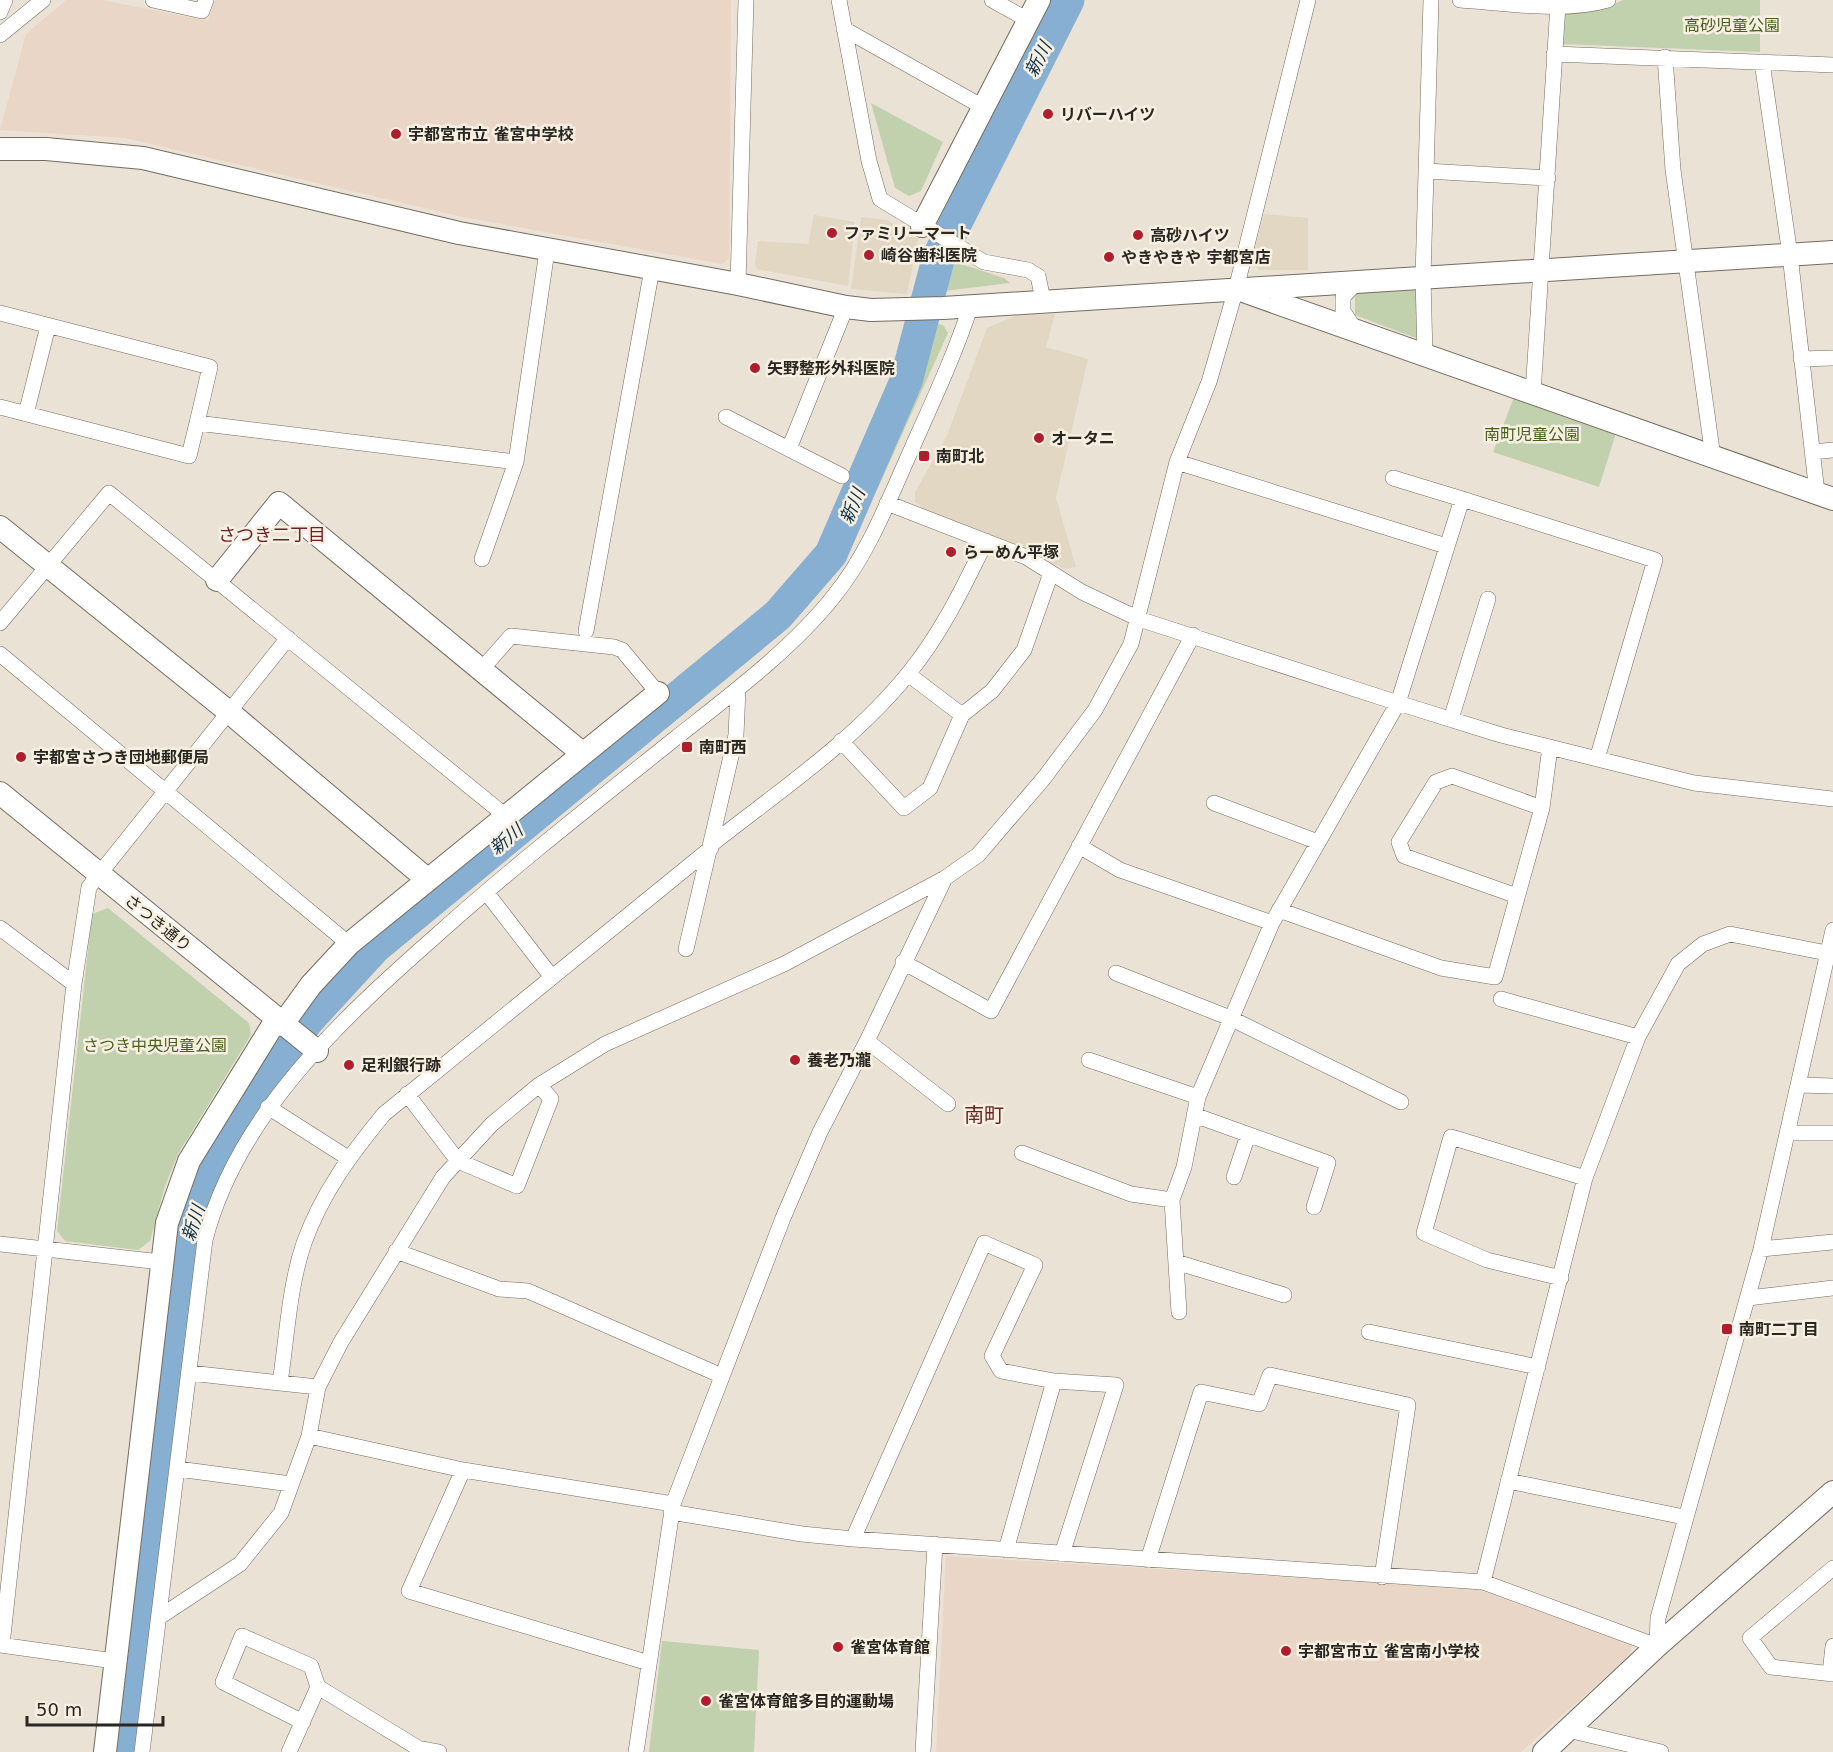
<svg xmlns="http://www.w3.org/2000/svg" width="1833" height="1752" font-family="'DejaVu Sans','Noto Sans JP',sans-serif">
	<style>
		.built { fill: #e2d7c3 }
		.education { fill: #e9d6c6 }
		.green { fill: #c1d1ae }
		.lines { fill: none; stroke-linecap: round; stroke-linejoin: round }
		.river { stroke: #86afd1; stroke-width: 33 }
		.street-casing { stroke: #736c60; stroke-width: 16 }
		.secondary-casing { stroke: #736c60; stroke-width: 24 }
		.street { stroke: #fff; stroke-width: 15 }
		.secondary { stroke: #fff; stroke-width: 22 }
		.poi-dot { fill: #b01e2e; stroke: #f7f0e2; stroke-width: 2 }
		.labels { text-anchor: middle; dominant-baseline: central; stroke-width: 5; stroke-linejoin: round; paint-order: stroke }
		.park-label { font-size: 16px; fill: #48601d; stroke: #f7f0e2 }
		.poi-label { font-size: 16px; font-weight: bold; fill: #2a2722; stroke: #f7f0e2; text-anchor: start }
		.street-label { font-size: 16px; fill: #2a2722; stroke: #f7f0e2 }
		.water-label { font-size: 18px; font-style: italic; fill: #0e2f47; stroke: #f7f0e2 }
		.neighbourhood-label { font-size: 18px; fill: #6a2426; stroke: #f7f0e2 }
		.quarter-label { font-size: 20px; fill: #6a2426; stroke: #f7f0e2 }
	</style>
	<rect width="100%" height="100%" fill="#eae2d5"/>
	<path class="built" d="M 1264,214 L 1308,218 L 1308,270 L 1259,270 L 1253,264 L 1253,256 Z
		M 814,215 L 855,222 L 848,286 L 757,269 L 755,265 L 758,241 L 808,244 Z
		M 861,217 L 887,220 L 918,239 L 907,294 L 851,289 Z
		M 1055,314 L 1046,347 L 1088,359 L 1056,498 L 1076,567 L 1066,569 L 926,511 L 915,502 L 915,492 L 946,438 L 987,328 L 1015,316 Z"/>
	<path class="education" d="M 66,0 L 102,0 L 208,21 L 215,0 L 731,0 L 729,258 L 722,264 L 463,217 L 125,138 L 0,130 L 26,34 Z
		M 946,1556 L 1477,1589 L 1632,1645 L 1629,1656 L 1521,1752 L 936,1752 Z"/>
	<path class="green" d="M 1623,0 L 1760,0 L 1760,52 L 1561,44 L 1560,11 L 1612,5 Z
		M 871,103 L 943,142 L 921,191 L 909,196 L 895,188 Z
		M 952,261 L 1004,278 L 1010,283 L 944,291 Z
		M 1420,290 L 1421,340 L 1355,315 L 1355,293 Z
		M 938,324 L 943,325 L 948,333 L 876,492 L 913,402 Z
		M 1514,397 L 1616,433 L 1599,487 L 1493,452 Z
		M 108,908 L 249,1023 L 251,1035 L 178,1154 L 165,1186 L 150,1241 L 138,1250 L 65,1241 L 57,1231 L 92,914 Z
		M 662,1641 L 759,1650 L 754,1752 L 649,1752 Z"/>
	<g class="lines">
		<path class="river" d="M 128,1752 L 183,1261 L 189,1229 L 225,1142 L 307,1021 L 375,947 L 778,615 L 831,554 L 906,381 L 939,256 L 1068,0"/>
		<g class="street-casing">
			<path id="street" d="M 153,0 L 202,11 L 206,0
				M 839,0 L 869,161 L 880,199 L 984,262 L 1028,270 L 1038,276 L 1043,300
				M 992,0 L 1028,20
				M 1460,0 C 1508,3 1562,13 1608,0
				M 0,12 L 5,0
				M 844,29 L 983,107
				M 0,35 L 43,0
				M 1554,54 L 1833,65
				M 1665,57 L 1673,170 L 1713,457
				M 1762,62 L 1790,255 L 1817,493
				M 1426,171 L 1548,178
				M 738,284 L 746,0
				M 0,313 L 210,367 L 197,423 L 516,462
				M 1356,331 L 1343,311 L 1343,297 L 1357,282
				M 1425,356 L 1423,277 L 1431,0
				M 1801,359 L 1833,358
				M 1533,393 L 1558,5
				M 0,407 L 189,456 L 197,423
				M 26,414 L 48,326
				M 726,417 L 842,476
				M 789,449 L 846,307
				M 1812,452 L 1833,450
				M 1177,462 L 1446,546
				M 1393,478 L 1462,499
				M 887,503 L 1026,557 L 1082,592 L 1139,619 L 1398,703 L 1501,735 L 1694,783 L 1833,799
				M 482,559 L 516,462 L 547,251
				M 0,623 L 109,493 L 507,817
				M 586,631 L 652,269
				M 0,654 L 349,944
				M 481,670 L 511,636 L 614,647 L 622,650 L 658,693
				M 962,715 L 992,691 L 1024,650 L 1051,573
				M 1451,719 L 1488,599
				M 841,741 L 904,808 L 930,788 L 962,715 L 908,674
				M 1214,803 L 1318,842
				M 712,844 C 779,791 854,741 908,674 C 941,634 963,588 986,541
				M 1079,846 L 1120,870 L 1272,923
				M 486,892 L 551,976
				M 1517,896 L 1404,856 L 1399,842 L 1436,782 L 1452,776 L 1542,808
				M 1279,910 L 1441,968 L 1495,977 L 1542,808 L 1550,747
				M 0,928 L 74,984
				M 686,949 L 736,735 L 738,689
				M 903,962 L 991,1011 L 1193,635
				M 1116,973 L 1230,1018 L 1401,1102
				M 1501,999 L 1638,1037
				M 867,1041 L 948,1104
				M 1089,1060 L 1198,1097
				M 1798,1085 L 1833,1086
				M 407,1094 L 458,1161 L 517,1186 L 551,1099 L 539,1085
				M 268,1107 L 348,1158
				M 1194,1115 L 1328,1163 L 1314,1207
				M 1788,1133 L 1833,1133
				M 1022,1153 L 1131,1194 L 1172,1200
				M 1234,1177 L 1248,1135
				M 0,1244 L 161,1262
				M 1761,1249 L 1833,1242
				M 396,1251 L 499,1289 L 528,1291 L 722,1376
				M 1176,1262 L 1284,1295
				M 1561,1278 L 1487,1260 L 1424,1233 L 1451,1137 L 1585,1178
				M 1748,1298 L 1833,1288
				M 1179,1312 L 1172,1200 L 1184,1167 L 1198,1097 L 1272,923 L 1398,703 L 1462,499 L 1655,560 L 1597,759
				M 1369,1332 L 1538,1367
				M 190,1373 L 280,1383 C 287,1337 289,1287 304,1243 C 322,1193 351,1154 384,1114 L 711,848
				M 280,1383 L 318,1387
				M 309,1436 L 463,1470 L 673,1504
				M 178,1469 L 291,1484
				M 463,1470 L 409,1591 L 649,1663
				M 1508,1481 L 1684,1517
				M 671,1512 L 802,1534 L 853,1539 L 1483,1582 L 1657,1646 L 1658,1618 L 1761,1249 L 1833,930
				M 853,1539 L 984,1243 L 1035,1265 L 992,1356 L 1001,1371 L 1054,1381 L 1116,1385 L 1062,1554
				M 1006,1550 L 1054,1381
				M 1148,1560 L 1201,1392 L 1259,1404 L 1270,1375 L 1408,1405 L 1382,1577
				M 1833,1568 L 1750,1638 L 1771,1667 L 1833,1674
				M 1483,1582 L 1585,1178 L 1638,1037 L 1678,964 L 1703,944 L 1730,934 L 1827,953
				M 161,1616 L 240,1564 L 281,1513 L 309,1436 L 318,1387 L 341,1342 L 443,1177 L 492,1124 L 539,1085 L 605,1044 L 784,964 L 945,878
				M 0,1645 L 114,1661
				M 2,1645 L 74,984 L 89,887 L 288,638
				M 1830,1674 L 1833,1646
				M 303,1722 L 223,1682 L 242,1636 L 311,1666 L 318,1687
				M 1568,1730 L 1661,1752
				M 142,1752 L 205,1240 C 237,1114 344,1017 438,934 C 515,865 597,801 677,737 C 729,696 793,648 834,596 C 869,553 889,499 912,448 C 933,401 955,354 971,305
				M 289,1752 L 318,1687 L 418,1748 L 439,1752
				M 636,1752 L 673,1504 L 783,1218 L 820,1132 L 867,1041 L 945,878 L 978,855 L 1044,778 L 1095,710 L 1131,644 L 1177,462 L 1209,382 L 1236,289 L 1308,0
				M 923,1752 L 935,1544"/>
		</g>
		<g class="secondary-casing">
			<path id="secondary" d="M 0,149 L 46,149 L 143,158 L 459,233 L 738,284 L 846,307 L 871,310 L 943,308 L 1833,252
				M 922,226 L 1039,0
				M 1246,292 L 1833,499
				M 0,527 L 229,712 L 428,880
				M 217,580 L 279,503 L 582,753
				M 0,793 L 317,1051
				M 282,1025 L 311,985 L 349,944 L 658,693
				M 105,1752 L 167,1223 L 189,1161 L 276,1020
				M 1544,1752 L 1657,1646 L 1833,1492"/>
		</g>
		<use href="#street" class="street"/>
		<use href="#secondary" class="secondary"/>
	</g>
	<g class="poi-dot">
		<circle cx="1048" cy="114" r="6"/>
		<circle cx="396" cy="134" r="6"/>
		<circle cx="832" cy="233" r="6"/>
		<circle cx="1138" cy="235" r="6"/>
		<circle cx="869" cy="255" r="6"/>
		<circle cx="1109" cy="257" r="6"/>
		<circle cx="755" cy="368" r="6"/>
		<circle cx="1039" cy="438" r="6"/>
		<rect x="918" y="450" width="12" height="12" rx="3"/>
		<circle cx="951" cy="552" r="6"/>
		<rect x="681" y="741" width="12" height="12" rx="3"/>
		<circle cx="21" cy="757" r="6"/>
		<circle cx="795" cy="1060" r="6"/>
		<circle cx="349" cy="1065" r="6"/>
		<rect x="1721" y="1323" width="12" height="12" rx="3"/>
		<circle cx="838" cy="1647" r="6"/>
		<circle cx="1286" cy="1651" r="6"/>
		<circle cx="706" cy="1701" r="6"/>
	</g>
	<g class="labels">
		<g class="park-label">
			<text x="1732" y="25">高砂児童公園</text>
			<text x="1532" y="434">南町児童公園</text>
			<text x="155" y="1045">さつき中央児童公園</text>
		</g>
		<g class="poi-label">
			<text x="1060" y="114">リバーハイツ</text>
			<text x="408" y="134">宇都宮市立 雀宮中学校</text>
			<text x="844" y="233">ファミリーマート</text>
			<text x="1150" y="235">高砂ハイツ</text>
			<text x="881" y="255">崎谷歯科医院</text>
			<text x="1121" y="257">やきやきや 宇都宮店</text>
			<text x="767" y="368">矢野整形外科医院</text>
			<text x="1051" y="438">オータニ</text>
			<text x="936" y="456">南町北</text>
			<text x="963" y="552">らーめん平塚</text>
			<text x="699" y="747">南町西</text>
			<text x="33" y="757">宇都宮さつき団地郵便局</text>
			<text x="807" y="1060">養老乃瀧</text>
			<text x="361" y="1065">足利銀行跡</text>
			<text x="1739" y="1329">南町二丁目</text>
			<text x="850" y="1647">雀宮体育館</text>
			<text x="1298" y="1651">宇都宮市立 雀宮南小学校</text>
			<text x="718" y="1701">雀宮体育館多目的運動場</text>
		</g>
		<g class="street-label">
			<text transform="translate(158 923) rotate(39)">さつき通り</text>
		</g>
		<g class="water-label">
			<text transform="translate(1038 59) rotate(-63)">新川</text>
			<text transform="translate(852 506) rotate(-67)">新川</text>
			<text transform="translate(506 839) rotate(-39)">新川</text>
			<text transform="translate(193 1223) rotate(-72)">新川</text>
		</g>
		<g class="neighbourhood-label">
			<text x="272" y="534">さつき二丁目</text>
		</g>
		<g class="quarter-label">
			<text x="984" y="1115">南町</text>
		</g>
	</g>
	<path d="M27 1716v9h136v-9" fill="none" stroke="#2a2722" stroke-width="3"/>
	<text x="36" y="1716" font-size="18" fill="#2a2722" stroke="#f7f0e2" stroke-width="4.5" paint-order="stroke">50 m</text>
</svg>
